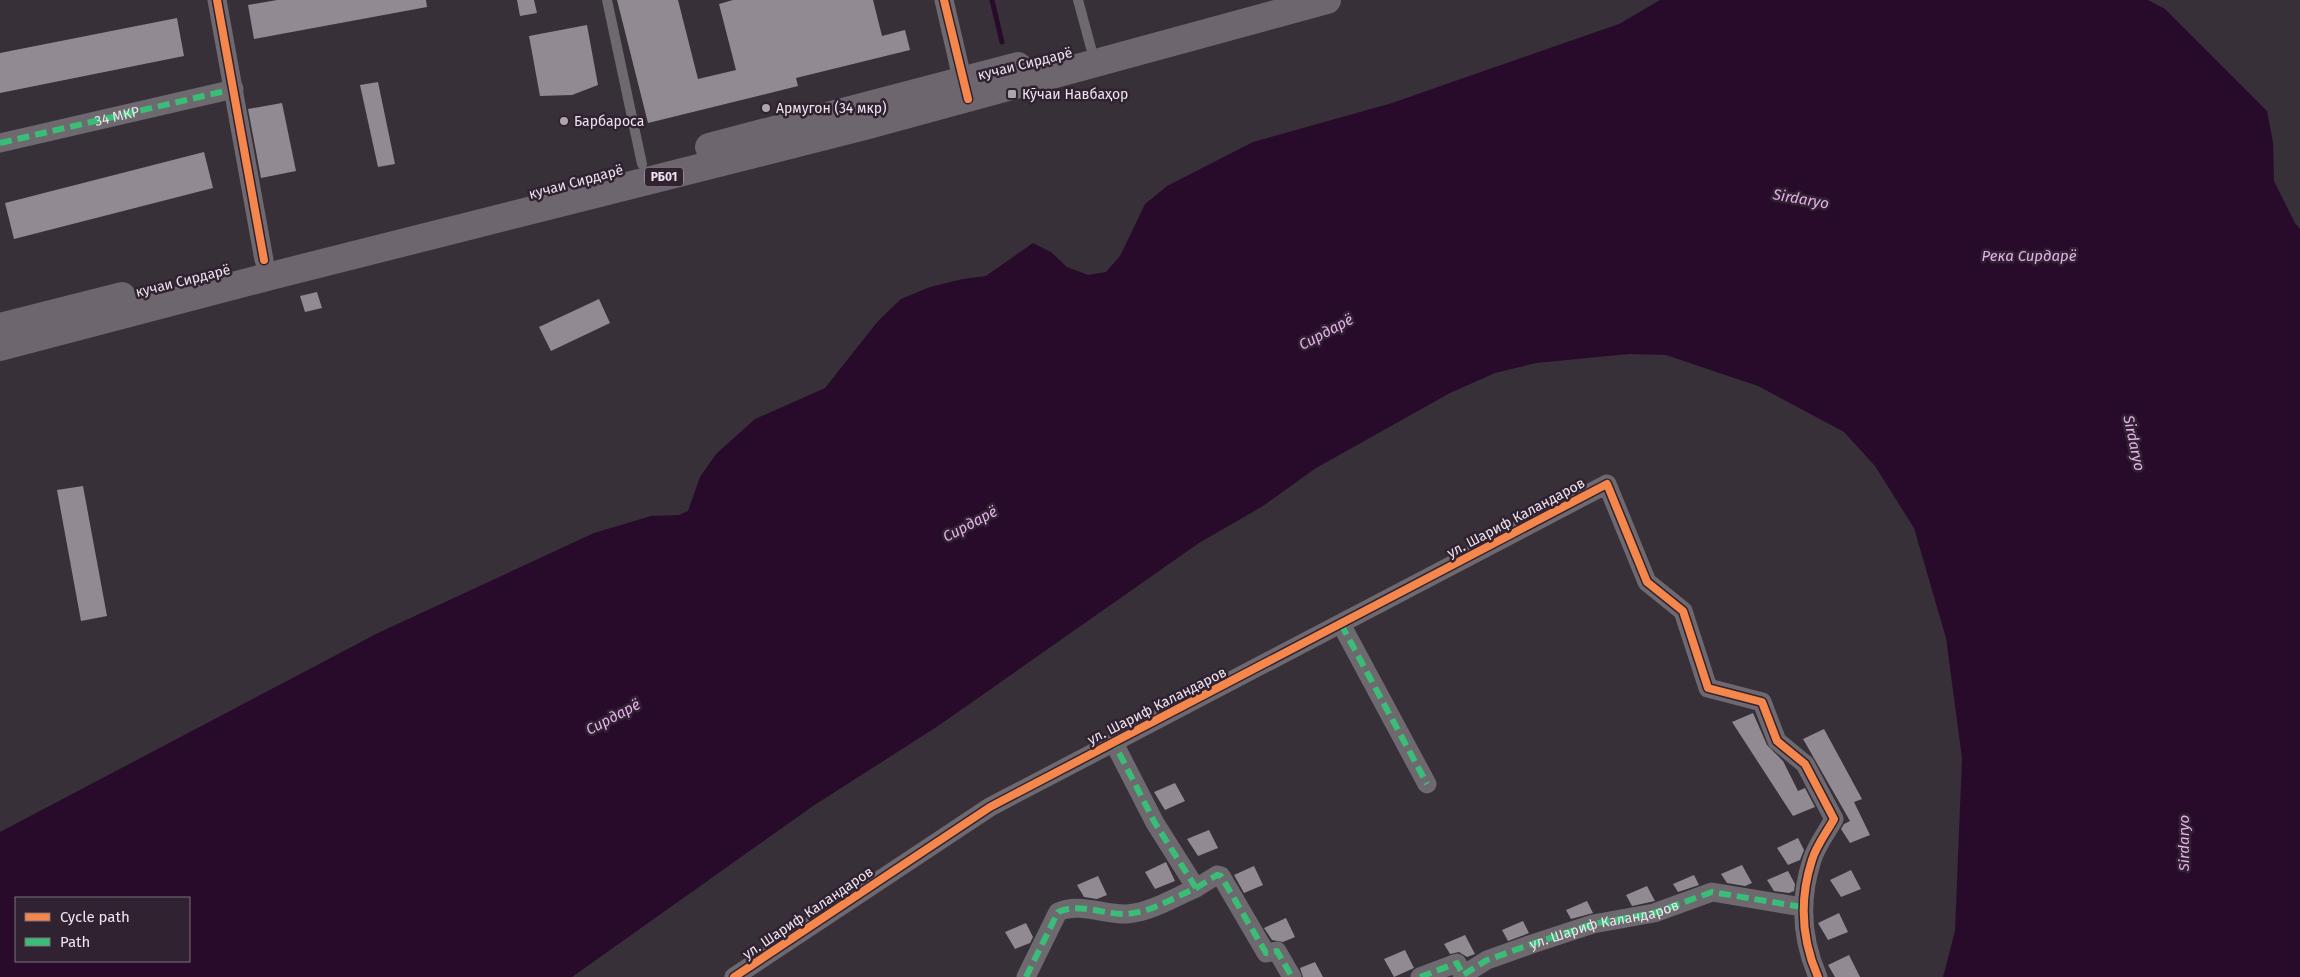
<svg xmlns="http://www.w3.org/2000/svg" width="2300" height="977" font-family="'Fira Sans',sans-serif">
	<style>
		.water { fill: #280b2a; fill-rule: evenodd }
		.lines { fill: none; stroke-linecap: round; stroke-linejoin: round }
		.stream { stroke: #280b2a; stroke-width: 5 }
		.building { fill: #918a92 }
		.lane { stroke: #6e686f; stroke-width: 10 }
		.street { stroke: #6e686f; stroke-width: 19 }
		.highway { stroke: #6d666e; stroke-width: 28 }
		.quiet { stroke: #3abd76; stroke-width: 6; stroke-dasharray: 12 6; stroke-linecap: butt }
		.cycleway-casing { stroke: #302231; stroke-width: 11 }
		.cycleway { stroke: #f5874c; stroke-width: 8 }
		.poi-dot { fill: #ada5ae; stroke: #302231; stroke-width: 2 }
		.labels { text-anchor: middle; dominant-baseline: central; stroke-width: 5; stroke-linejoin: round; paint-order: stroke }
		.shield { fill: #302231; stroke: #b4aab5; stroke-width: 1 }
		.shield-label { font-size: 12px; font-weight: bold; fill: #ede4ee }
		.street-label { font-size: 14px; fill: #ede4ee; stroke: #302231 }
		.poi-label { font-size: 14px; fill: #ede4ee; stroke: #302231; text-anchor: start }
		.water-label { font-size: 15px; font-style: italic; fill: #e8afec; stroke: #302231 }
	</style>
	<rect width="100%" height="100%" fill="#373038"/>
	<path class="water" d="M 1660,0 L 2148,0 L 2165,9 L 2267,111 L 2273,142 L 2274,181 L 2295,223 L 2300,229 L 2300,977 L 1943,977 L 1955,931 L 1962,758 L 1946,638 L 1914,528 L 1875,466 L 1844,432 L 1758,386 L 1666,355 L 1629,354 L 1536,363 L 1495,373 L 1450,393 L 1316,468 L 1263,506 L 1199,543 L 938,726 L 813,806 L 572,977 L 0,977 L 0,832 L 378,633 L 594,533 L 651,516 L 679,515 L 688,511 L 700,477 L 716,454 L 755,419 L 825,388 L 878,321 L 901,299 L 930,287 L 963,279 L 986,276 L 1033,243 L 1051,252 L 1067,267 L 1088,275 L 1106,272 L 1120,256 L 1145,204 L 1167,186 L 1253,142 L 1392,103 L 1619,24 ZM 16,898 L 189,898 L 189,961 L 16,961 Z"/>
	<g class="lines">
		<path class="stream" d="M 992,0 L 1002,42"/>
	</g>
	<path class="building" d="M 277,0 L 426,0 L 427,7 L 254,39 L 248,5 Z
		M 517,0 L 534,0 L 537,13 L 520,16 Z
		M 617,0 L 678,0 L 698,79 L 736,70 L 719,4 L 733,0 L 873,0 L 882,36 L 905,30 L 910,50 L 796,78 L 798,86 L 648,123 Z
		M 177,18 L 184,56 L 0,93 L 0,53 Z
		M 587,25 L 598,85 L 572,95 L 540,96 L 529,36 Z
		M 378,82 L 395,164 L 378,167 L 360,85 Z
		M 282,103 L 296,171 L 261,178 L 248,109 Z
		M 204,152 L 213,188 L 14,239 L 5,203 Z
		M 317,292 L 322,308 L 305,312 L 300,296 Z
		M 599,299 L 610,323 L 551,351 L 539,327 Z
		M 83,486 L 107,616 L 81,621 L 57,490 Z
		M 1753,713 L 1767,745 L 1783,761 L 1798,791 L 1805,788 L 1815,807 L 1793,816 L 1732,722 Z
		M 1824,729 L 1862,799 L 1854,802 L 1870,835 L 1850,843 L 1841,829 L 1844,824 L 1850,821 L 1803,739 Z
		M 1175,783 L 1185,801 L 1165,810 L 1154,792 Z
		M 1209,830 L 1218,848 L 1198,856 L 1187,839 Z
		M 1798,838 L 1804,850 L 1800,860 L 1788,865 L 1777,848 Z
		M 1166,862 L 1175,881 L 1155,889 L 1145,872 Z
		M 1742,865 L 1752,883 L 1745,886 L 1727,883 L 1721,874 Z
		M 1254,866 L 1263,885 L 1244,893 L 1234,875 Z
		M 1851,870 L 1861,889 L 1841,897 L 1830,880 Z
		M 1788,871 L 1795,884 L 1794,891 L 1789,893 L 1774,891 L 1767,880 Z
		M 1694,875 L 1699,885 L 1678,892 L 1673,884 Z
		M 1098,876 L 1107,895 L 1097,899 L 1084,897 L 1077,885 Z
		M 1647,886 L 1655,901 L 1632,906 L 1626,895 Z
		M 1587,901 L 1593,913 L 1571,919 L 1566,910 Z
		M 1839,913 L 1848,932 L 1828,940 L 1818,923 Z
		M 1286,918 L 1295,937 L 1283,942 L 1272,940 L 1264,928 Z
		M 1523,921 L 1529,933 L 1508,941 L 1502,930 Z
		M 1026,923 L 1033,937 L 1030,943 L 1015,949 L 1005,932 Z
		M 1465,935 L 1475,954 L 1467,957 L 1459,952 L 1450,954 L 1444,944 Z
		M 1405,950 L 1414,968 L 1394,977 L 1384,959 Z
		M 1849,955 L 1860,977 L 1835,977 L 1828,965 Z
		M 1315,962 L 1323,977 L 1303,977 L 1300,968 Z"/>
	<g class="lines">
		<path class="lane" d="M 607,0 L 642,164
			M 1078,0 L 1091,48"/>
		<g class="street">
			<path d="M 217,0 L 264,260"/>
			<path d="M 944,0 L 965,91"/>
			<path d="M 0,143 L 234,89"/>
			<path d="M 1341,624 L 1427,784"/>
			<path d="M 1196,888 L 1217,875 L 1221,876 L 1266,953 L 1277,951 L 1292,977"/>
			<path d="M 734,977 L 990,807 L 1607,484 L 1647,582 L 1683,611 L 1708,688 L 1762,702 L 1777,741 L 1805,764 L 1834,819 C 1827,832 1816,846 1812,860 C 1799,900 1801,938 1818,977"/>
			<path d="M 1026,977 L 1058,912 C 1079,902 1104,915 1127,914 C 1151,912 1173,898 1196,888 L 1155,823 L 1114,743"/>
			<path id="s1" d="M 1420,977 L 1457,963 L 1463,975 L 1487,960 L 1532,944 L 1593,924 L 1654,913 L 1712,892 L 1802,907"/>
		</g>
		<path class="highway" d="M 709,147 L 1018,66
			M 0,327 L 122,296
			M 0,347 L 267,277 L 865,126 L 1327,0"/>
		<g class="quiet">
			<path id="s2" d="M 0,143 L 234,89"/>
			<path d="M 1341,624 L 1427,784"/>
			<path d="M 1196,888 L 1217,875 L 1221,876 L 1266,953 L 1277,951 L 1292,977"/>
			<path d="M 1026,977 L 1058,912 C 1079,902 1104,915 1127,914 C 1151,912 1173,898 1196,888 L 1155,823 L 1114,743"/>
			<path d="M 1420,977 L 1457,963 L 1463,975 L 1487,960 L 1532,944 L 1593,924 L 1654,913 L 1712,892 L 1802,907"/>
		</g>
		<g class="cycleway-casing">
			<path id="cycleway" d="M 217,0 L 264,260
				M 944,0 L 968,99
				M 734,977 L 990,807 L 1607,484 L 1647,582 L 1683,611 L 1708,688 L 1762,702 L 1777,741 L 1805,764 L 1834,819 C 1827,832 1816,846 1812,860 C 1799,900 1801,938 1818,977"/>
		</g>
		<use href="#cycleway" class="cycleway"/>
	</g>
	<g class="poi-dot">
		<rect x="1007" y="89" width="10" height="10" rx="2.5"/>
		<circle cx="766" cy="108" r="5"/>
		<circle cx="564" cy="121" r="5"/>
	</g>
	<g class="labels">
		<rect class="shield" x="645" y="167.5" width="38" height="19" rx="4"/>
		<g class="shield-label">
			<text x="664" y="177">РБ01</text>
		</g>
		<g class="street-label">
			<text transform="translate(1025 64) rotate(-14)">кучаи Сирдарё</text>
			<text stroke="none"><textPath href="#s2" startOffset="120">34 МКР</textPath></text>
			<text transform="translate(576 182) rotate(-15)">кучаи Сирдарё</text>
			<text transform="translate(183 281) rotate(-14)">кучаи Сирдарё</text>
			<text transform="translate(1516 518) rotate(-28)">ул. Шариф Каландаров</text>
			<text transform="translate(1157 706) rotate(-27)">ул. Шариф Каландаров</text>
			<text transform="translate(808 913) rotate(-34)">ул. Шариф Каландаров</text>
			<text stroke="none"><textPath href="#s1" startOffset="204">ул. Шариф Каландаров</textPath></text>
		</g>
		<g class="poi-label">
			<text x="1022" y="94">Кӯчаи Навбаҳор</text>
			<text x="776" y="108">Армугон (34 мкр)</text>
			<text x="574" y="121">Барбароса</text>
		</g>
		<g class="water-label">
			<text transform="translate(1801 199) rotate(10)">Sirdaryo</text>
			<text x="2029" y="256">Река Сирдарё</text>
			<text transform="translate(1326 332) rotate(-28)">Сирдарё</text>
			<text transform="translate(2134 443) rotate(78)">Sirdaryo</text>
			<text transform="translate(970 524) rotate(-28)">Сирдарё</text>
			<text transform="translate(613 717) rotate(-28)">Сирдарё</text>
			<text transform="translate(2184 843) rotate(-90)">Sirdaryo</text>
		</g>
	</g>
	<rect x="15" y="897" width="175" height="65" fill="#302231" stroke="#7c707d"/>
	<rect x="25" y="913" width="25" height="8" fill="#f5874c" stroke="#7c707d"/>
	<text x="60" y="922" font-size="15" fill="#ede4ee">Cycle path</text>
	<rect x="25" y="938" width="25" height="8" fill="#3abd76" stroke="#7c707d"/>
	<text x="60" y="947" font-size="15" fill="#ede4ee">Path</text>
</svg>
